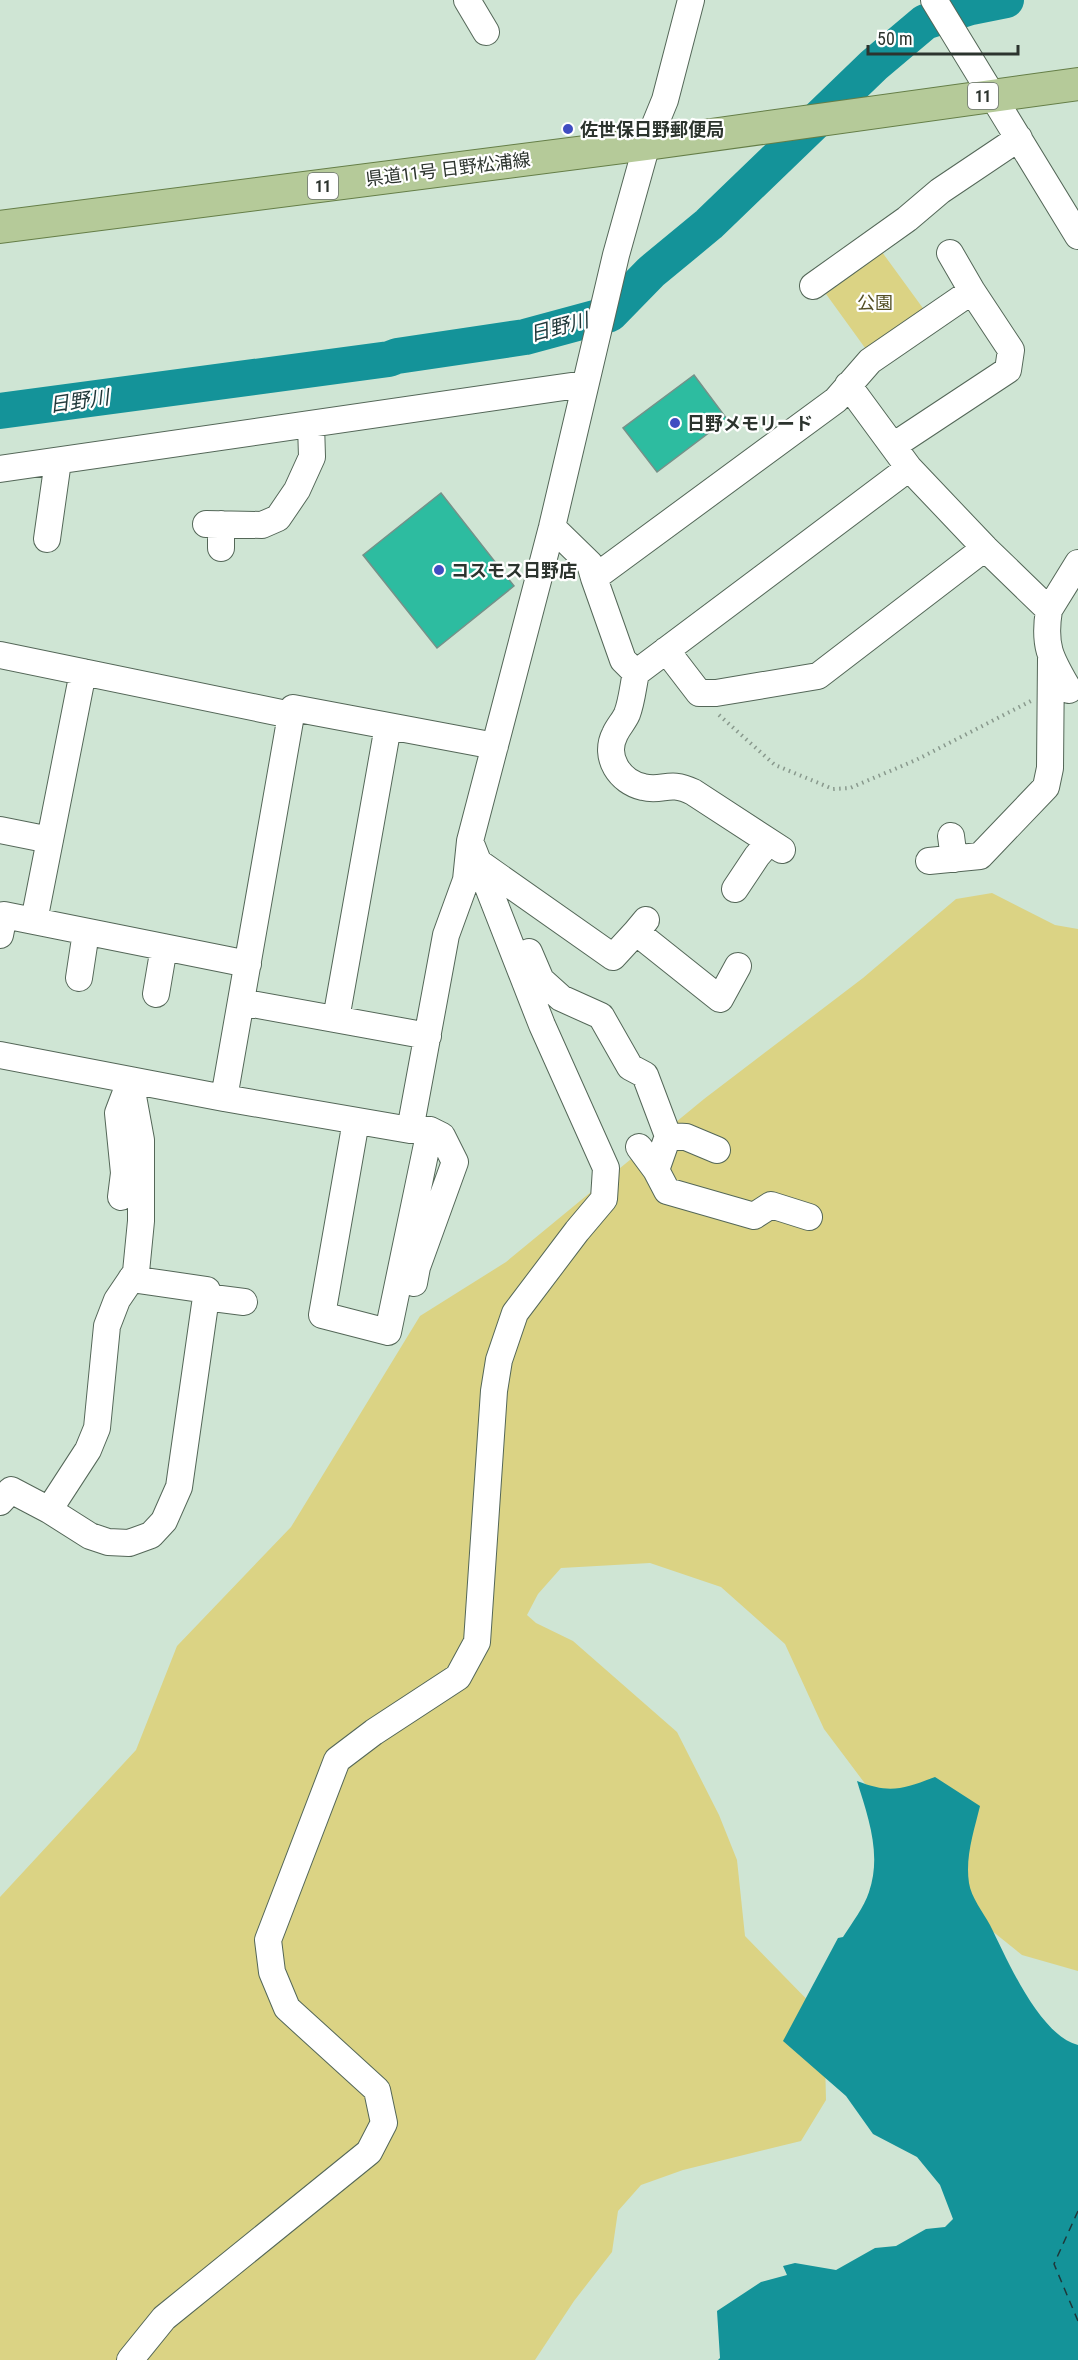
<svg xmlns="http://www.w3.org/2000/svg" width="1078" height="2360" font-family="'Roboto Condensed','Noto Sans JP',sans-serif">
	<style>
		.green { fill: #dbd384 }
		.water { fill: #149399 }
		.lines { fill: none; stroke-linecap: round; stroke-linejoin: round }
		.river { stroke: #149399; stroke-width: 36 }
		.ferry { stroke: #1f3739; stroke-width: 1.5; stroke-dasharray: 8 6; stroke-linecap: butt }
		.building { fill: #2dbca0; stroke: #759189; stroke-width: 1.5 }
		.minor-casing { stroke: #546758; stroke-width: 28 }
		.major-casing { stroke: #657e47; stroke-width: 34 }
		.path { stroke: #89998d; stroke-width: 4; stroke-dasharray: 1.5 4.5; stroke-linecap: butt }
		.minor { stroke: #fff; stroke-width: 26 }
		.major { stroke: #b5ca99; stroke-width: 32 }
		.poi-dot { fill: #3f4dc1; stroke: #fff; stroke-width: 2 }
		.labels { text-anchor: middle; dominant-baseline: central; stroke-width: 4.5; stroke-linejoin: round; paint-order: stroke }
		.shield { fill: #fff; stroke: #6b716d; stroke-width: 1.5 }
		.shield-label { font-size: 16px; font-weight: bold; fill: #2c342e }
		.poi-label { font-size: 18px; font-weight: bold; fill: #2c342e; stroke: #fff; text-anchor: start }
		.street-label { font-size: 18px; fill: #2c342e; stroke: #fff }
		.park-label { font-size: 18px; fill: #534f24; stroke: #fff }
		.water-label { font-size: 20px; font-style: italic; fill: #1f3739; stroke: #fff }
	</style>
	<rect width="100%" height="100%" fill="#cfe5d4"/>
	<path class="green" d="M 882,252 L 925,311 L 868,352 L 826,294 Z
		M 992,893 L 1055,925 L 1078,929 L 1078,1971 L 1022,1955 L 951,1898 L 824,1729 L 785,1644 L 721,1587 L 650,1563 L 561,1568 L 538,1594 L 527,1615 L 536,1623 L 573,1641 L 677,1732 L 719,1815 L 737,1860 L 745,1936 L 824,2017 L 826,2100 L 801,2141 L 683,2170 L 641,2185 L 618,2211 L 612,2252 L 574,2301 L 535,2360 L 0,2360 L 0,1897 L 136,1750 L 177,1646 L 291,1527 L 420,1316 L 506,1262 L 704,1099 L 863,978 L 956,899 Z"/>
	<path class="water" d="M 935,1777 L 980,1806 C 974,1831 965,1857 969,1883 C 971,1897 983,1912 990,1925 C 1007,1959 1039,2035 1078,2045 L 1078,2360 L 718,2360 L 720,2358 L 717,2311 L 761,2282 L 787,2275 L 783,2266 L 795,2263 L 836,2270 L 875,2248 L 896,2246 L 926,2229 L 945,2227 L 953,2219 L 940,2185 L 917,2157 L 873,2134 L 846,2096 L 783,2041 L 838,1938 L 843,1937 C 852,1923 864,1907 869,1892 C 882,1854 868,1817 857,1781 C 890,1794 903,1789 935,1777 Z"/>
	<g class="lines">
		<path class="river" d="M 0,411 L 389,359 L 397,356 L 525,337 L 610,314 L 651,272 L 709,224 L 874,65 L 925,22 L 971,7 L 1006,0"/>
		<path class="ferry" d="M 1078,2211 L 1054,2264 L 1078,2321"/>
	</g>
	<path class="building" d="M 694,375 L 727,419 L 657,472 L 623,428 Z
		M 441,493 L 514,586 L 437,648 L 363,555 Z"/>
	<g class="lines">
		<g class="minor-casing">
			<path id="minor" d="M 467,0 L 486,32
				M 934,0 L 1078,236
				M 813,286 L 907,219 L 940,191 L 1019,138
				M 893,446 L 1008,370 L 1011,350 L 972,291
				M 909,468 L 985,548 L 1049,610 L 1078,563
				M 0,469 L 585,384
				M 206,524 L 262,525 L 278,518 L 297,490 L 312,457 L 311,424
				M 552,527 L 590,564 L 594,578 L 836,400 L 870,361 L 972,291 L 950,253
				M 47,539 L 58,461
				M 221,548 L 221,524
				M 594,578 L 623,660 L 636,673 C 633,686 632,701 627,714 C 624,721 618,727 615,734 C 603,757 620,782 643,787 C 663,792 669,780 693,792 L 782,850
				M 1049,610 C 1043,647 1051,659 1069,690
				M 666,650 L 699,693 L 716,693 L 818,676 L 985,548
				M 0,655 L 291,715 L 293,708 L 495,746
				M 636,673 L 909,468 L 848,385
				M 0,830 L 50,840
				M 951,836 L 954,859
				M 929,861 L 980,856 L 1046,787 L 1050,768 L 1051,659
				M 478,862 L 613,957 L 636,932
				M 735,889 L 757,856 L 769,842
				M 646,920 L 636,932 L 720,999 L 738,966
				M 34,921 L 83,672
				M 0,935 L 4,915 L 248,964
				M 529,952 L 541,980 L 561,998 L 601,1016 L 630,1067 L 645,1075 L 668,1136 L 686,1137 L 717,1150
				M 79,978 L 86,932
				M 156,994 L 164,947
				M 241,1002 L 428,1036
				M 336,1019 L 388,726
				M 0,1055 L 224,1098 L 291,715
				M 130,1080 L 141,1140 L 141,1221 L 136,1272 L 117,1300 L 107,1326 L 97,1428 L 88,1450 L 49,1510 L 90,1536 L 108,1542 L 129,1543 L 151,1535 L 164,1521 L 179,1487 L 207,1290 L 131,1279
				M 224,1098 L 410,1130 L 430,1130 L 388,1332 L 322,1315 L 356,1121
				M 410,1130 L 446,935 L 466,880 L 470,841 L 552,527 L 616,255 L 647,144 L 665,100 L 691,0
				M 668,1136 L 656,1170 L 667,1191 L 754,1216 L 771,1205 L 809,1217
				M 639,1147 L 656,1170
				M 121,1197 L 124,1173 L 118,1113 L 129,1084
				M 414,1283 L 417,1267 L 455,1162 L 442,1136 L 430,1130
				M 205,1297 L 244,1302
				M 0,1502 L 11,1490 L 49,1510
				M 130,2360 L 164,2318 L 369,2152 L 384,2123 L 377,2090 L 287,2008 L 272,1972 L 268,1940 L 337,1760 L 374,1732 L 458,1677 L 477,1642 L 494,1391 L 499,1360 L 515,1313 L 577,1231 L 604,1199 L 606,1168 L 542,1025 L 470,841"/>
		</g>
		<g class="major-casing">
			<path id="major" d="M 0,227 L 647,144 L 1078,84"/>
		</g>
		<path class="path" d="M 719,715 L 775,765 L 833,789 L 850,788 L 916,760 L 1031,701"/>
		<use href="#minor" class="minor"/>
		<use href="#major" class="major"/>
	</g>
	<g class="poi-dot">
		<circle cx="568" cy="129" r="6"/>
		<circle cx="675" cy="423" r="6"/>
		<circle cx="439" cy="570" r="6"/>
	</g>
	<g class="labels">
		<g class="shield">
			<rect x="968" y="83" width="30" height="26" rx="4.5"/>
			<rect x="308" y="173" width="30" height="26" rx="4.5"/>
		</g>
		<g class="shield-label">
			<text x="983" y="96">11</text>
			<text x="323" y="186">11</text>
		</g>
		<g class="poi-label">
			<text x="580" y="129">佐世保日野郵便局</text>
			<text x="687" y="423">日野メモリード</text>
			<text x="451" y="570">コスモス日野店</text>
		</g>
		<g class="street-label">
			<text transform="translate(448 169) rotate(-7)">県道11号 日野松浦線</text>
		</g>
		<g class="park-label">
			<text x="875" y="302">公園</text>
		</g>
		<g class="water-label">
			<text transform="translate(559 327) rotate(-15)">日野川</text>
			<text transform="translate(79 401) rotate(-8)">日野川</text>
		</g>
	</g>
	<path d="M868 45v9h150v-9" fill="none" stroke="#2c342e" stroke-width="3"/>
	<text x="877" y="45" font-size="18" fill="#2c342e" stroke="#ffffff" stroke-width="4.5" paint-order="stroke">50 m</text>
</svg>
